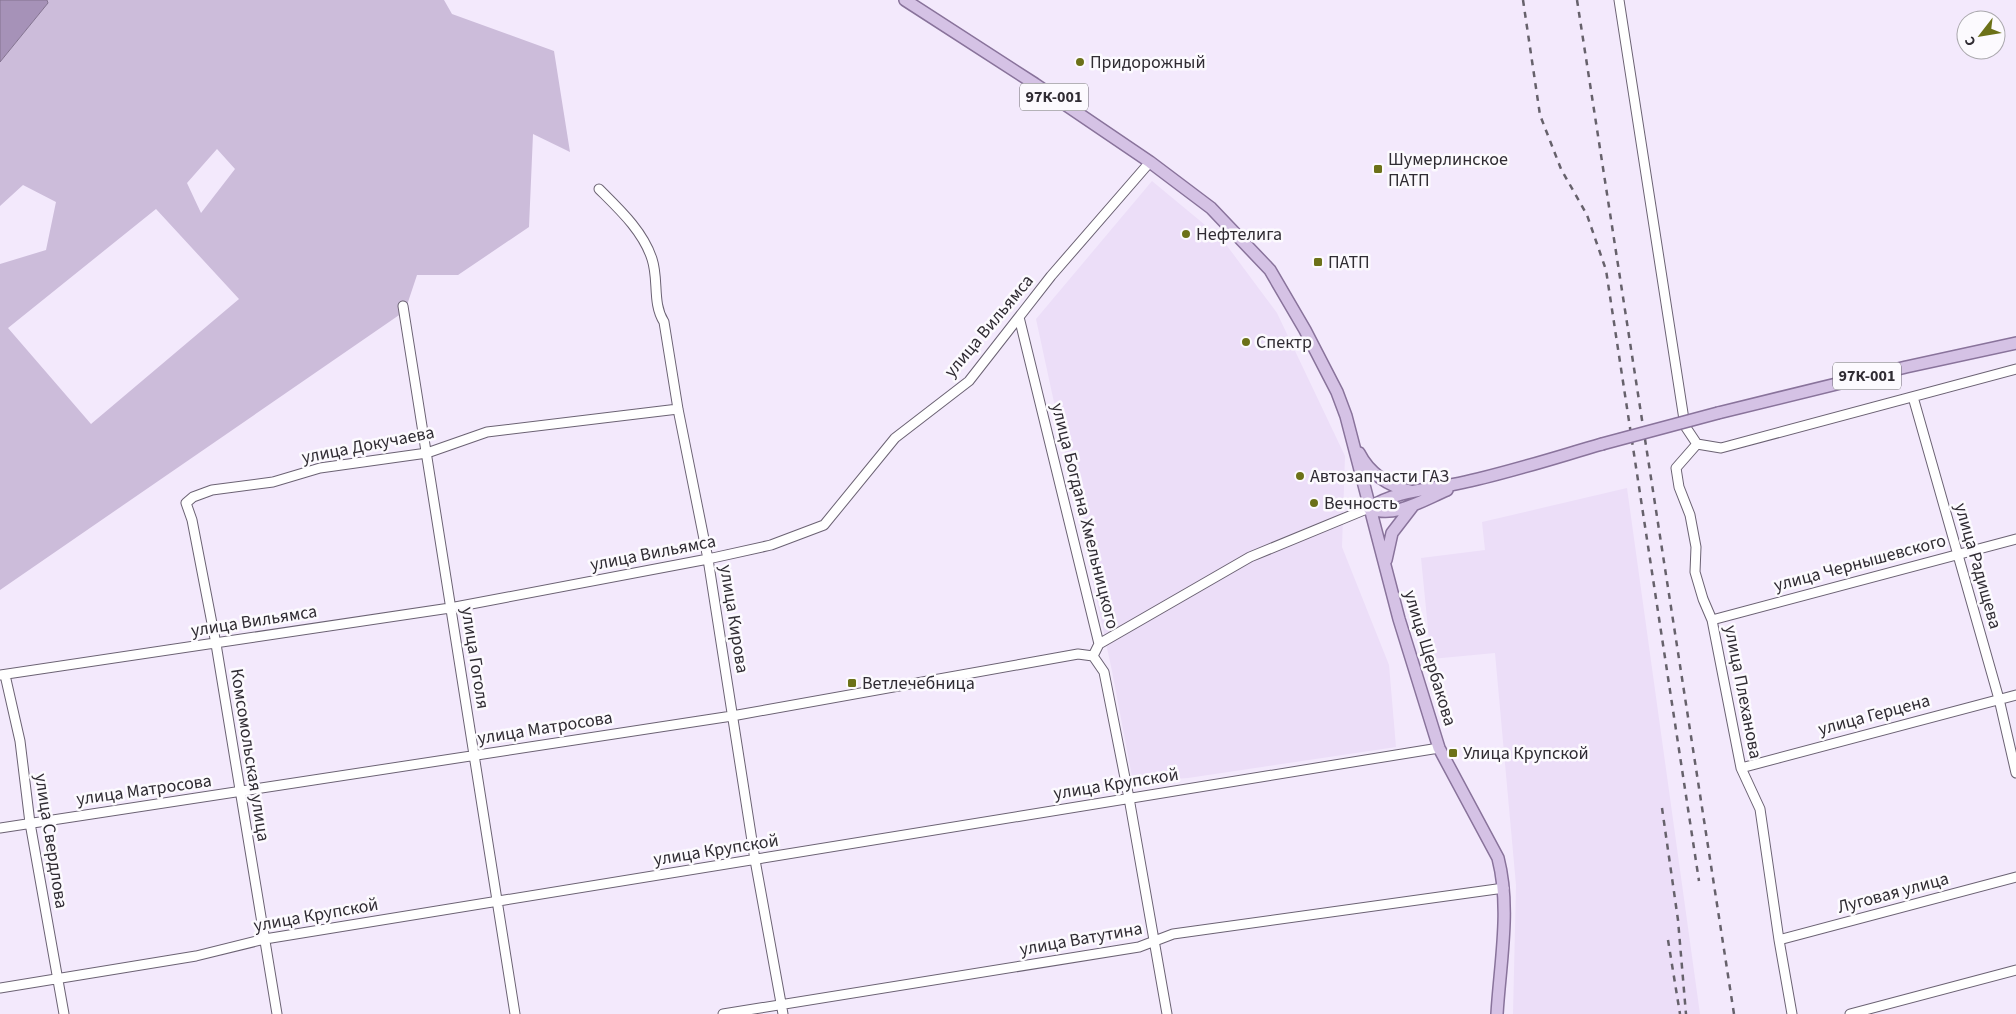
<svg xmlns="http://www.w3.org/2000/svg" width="2016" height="1014" font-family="'Source Sans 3',sans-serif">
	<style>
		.built { fill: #ecdef8 }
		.green { fill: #ccbcda; fill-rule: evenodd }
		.water { fill: #a692b8; stroke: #837390 }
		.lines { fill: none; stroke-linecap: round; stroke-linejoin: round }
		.minor-casing { stroke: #6b6273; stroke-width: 11 }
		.major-casing { stroke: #89739b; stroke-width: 14 }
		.minor { stroke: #fff; stroke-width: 9 }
		.major { stroke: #d5c2e5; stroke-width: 11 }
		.rail { stroke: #66616b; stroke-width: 2.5; stroke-dasharray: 6 6; stroke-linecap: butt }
		.major-bridge-casing { stroke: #89739b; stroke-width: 14; stroke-linecap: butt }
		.major-bridge { stroke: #d5c2e5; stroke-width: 11 }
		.poi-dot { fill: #6c7118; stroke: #fcfafe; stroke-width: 2 }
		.labels { text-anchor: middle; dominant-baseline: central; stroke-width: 5; stroke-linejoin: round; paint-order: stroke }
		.shield { fill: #fcfafe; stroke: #6d6a70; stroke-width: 1 }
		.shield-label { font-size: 16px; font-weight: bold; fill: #302c33 }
		.poi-label { font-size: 18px; fill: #302c33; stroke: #fcfafe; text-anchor: start }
		.street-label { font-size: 18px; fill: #302c33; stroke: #fcfafe }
	</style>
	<rect width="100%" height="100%" fill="#f3e9fc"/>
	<path class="built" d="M 1152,181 L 1222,239 L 1277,313 L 1345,456 L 1342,547 L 1389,665 L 1396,747 L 1188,778 L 1133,782 L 1112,671 L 1036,319 Z
		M 1627,488 L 1700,1014 L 1513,1014 L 1516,885 L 1495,653 L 1431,659 L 1421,558 L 1485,550 L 1482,522 Z"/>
	<path class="green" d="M 47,0 L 444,0 L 452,14 L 554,51 L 570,152 L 533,134 L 529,227 L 458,275 L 417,275 L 405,311 L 0,590 L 0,264 L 46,250 L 56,202 L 23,185 L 0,206 L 0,62 L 48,3 ZM 217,149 L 235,169 L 201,213 L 187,183 ZM 156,209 L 239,299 L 91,424 L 8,328 Z"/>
	<path class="water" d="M 0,0 L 47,0 L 48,3 L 0,62 Z"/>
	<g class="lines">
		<g class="minor-casing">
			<path id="minor" d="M 1619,0 L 1685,426 L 1697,444
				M 599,189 C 619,209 643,231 652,259 C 659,280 652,303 664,322 L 678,409 L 708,559 L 755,860 L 783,1014
				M 403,306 L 515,1014
				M 1019,317 L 1099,644 L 1093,656
				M 1913,397 L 1999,699 L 2016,773
				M 1697,444 L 1676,468 L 1679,487 L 1690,515 L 1696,547 L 1695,572 L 1703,599 L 1712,620 L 1741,768 L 1760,809 L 1779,940 L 1792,1014
				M 1697,444 L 1721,448 L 2016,369
				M 1712,620 L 2016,539
				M 1099,644 L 1250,557 L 1369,508
				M 1093,656 L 1104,672 L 1129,798 L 1167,1014
				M 0,675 L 450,608 L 708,559 L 771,545 L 824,525 L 895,438 L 969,381 L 1051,276 L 1150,162
				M 5,675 L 20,741 L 30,823 L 64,1014
				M 1741,768 L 2016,695
				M 0,828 L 732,716 L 1078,654 L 1093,656
				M 1779,940 L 2016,877
				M 0,988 L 196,956 L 265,939 L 1439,748
				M 277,1014 L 216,644 L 192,520 L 186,503 L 193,497 L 212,490 L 273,482 L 320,468 L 427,453 L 487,432 L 678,409
				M 723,1014 L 1139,947 L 1173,934 L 1504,888
				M 1850,1014 L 2016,970"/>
		</g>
		<g class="major-casing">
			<path id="major" d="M 905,0 L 1035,84 L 1150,162 L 1211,208 L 1270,270 L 1305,330 L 1337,392 L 1346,416 L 1399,619 L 1439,748 L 1498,858 C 1511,908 1500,963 1497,1014
				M 1718,413 L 1906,367 L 2016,343
				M 1359,453 C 1369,473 1388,486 1410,491
				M 1369,508 C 1398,489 1432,490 1465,482 C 1511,472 1557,457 1602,444
				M 1369,508 C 1394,519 1423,500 1447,490
				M 1386,560 L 1392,533 L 1412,507"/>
		</g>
		<use href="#minor" class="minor"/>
		<use href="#major" class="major"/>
		<path class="rail" d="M 1523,0 L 1540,115 L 1561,169 L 1587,215 L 1606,270 L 1699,881
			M 1577,0 L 1734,1014
			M 1662,808 L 1678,920 L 1686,1014
			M 1668,940 L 1680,1014"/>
		<g class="major-bridge-casing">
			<path id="major-bridge" d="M 1602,444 L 1718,413"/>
		</g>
		<use href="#major-bridge" class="major-bridge"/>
	</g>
	<g class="poi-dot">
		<circle cx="1080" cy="62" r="5"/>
		<rect x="1373" y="164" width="10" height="10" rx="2.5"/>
		<circle cx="1186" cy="234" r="5"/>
		<rect x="1313" y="257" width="10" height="10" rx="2.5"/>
		<circle cx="1246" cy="342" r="5"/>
		<circle cx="1300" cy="476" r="5"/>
		<circle cx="1314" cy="503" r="5"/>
		<rect x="847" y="678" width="10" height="10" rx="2.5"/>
		<rect x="1448" y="748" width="10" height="10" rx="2.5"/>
	</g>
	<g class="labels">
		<g class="shield">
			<rect x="1020" y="83.5" width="68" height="27" rx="4"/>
			<rect x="1833" y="362.5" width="68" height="27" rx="4"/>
		</g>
		<g class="shield-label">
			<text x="1054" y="97">97К-001</text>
			<text x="1867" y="376">97К-001</text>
		</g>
		<g class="poi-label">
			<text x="1090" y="62">Придорожный</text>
			<text x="1388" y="159">Шумерлинское<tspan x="1388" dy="21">ПАТП</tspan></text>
			<text x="1196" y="234">Нефтелига</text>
			<text x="1328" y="262">ПАТП</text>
			<text x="1256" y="342">Спектр</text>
			<text x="1310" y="476">Автозапчасти ГАЗ</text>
			<text x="1324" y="503">Вечность</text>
			<text x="862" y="683">Ветлечебница</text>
			<text x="1463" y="753">Улица Крупской</text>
		</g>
		<g class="street-label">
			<text transform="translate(989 326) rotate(-50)">улица Вильямса</text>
			<text transform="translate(368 445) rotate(-11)">улица Докучаева</text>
			<text transform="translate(1085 516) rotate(76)">улица Богдана Хмельницкого</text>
			<text transform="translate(653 553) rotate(-11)">улица Вильямса</text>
			<text transform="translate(1860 563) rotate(-15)">улица Чернышевского</text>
			<text transform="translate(1978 566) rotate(74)">улица Радищева</text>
			<text transform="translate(734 619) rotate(81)">улица Кирова</text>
			<text transform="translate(254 621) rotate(-9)">улица Вильямса</text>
			<text transform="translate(475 658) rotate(81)">улица Гоголя</text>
			<text transform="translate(1430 658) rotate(73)">улица Щербакова</text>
			<text transform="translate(1743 692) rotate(79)">улица Плеханова</text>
			<text transform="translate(1874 715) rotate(-15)">улица Герцена</text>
			<text transform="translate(545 728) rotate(-9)">улица Матросова</text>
			<text transform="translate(250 755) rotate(81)">Комсомольская улица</text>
			<text transform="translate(1116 784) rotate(-9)">улица Крупской</text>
			<text transform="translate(144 790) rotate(-8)">улица Матросова</text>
			<text transform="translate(51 841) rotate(81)">улица Свердлова</text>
			<text transform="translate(716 850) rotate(-9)">улица Крупской</text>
			<text transform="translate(1893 893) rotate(-15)">Луговая улица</text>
			<text transform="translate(316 915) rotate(-10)">улица Крупской</text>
			<text transform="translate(1081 939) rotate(-10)">улица Ватутина</text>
		</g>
	</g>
	<g transform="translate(1981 35) rotate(239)"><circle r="24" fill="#fcfafe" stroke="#aaa8ad"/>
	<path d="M0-4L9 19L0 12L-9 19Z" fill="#6c7118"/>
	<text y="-8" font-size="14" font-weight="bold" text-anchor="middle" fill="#302c33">С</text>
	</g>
</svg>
